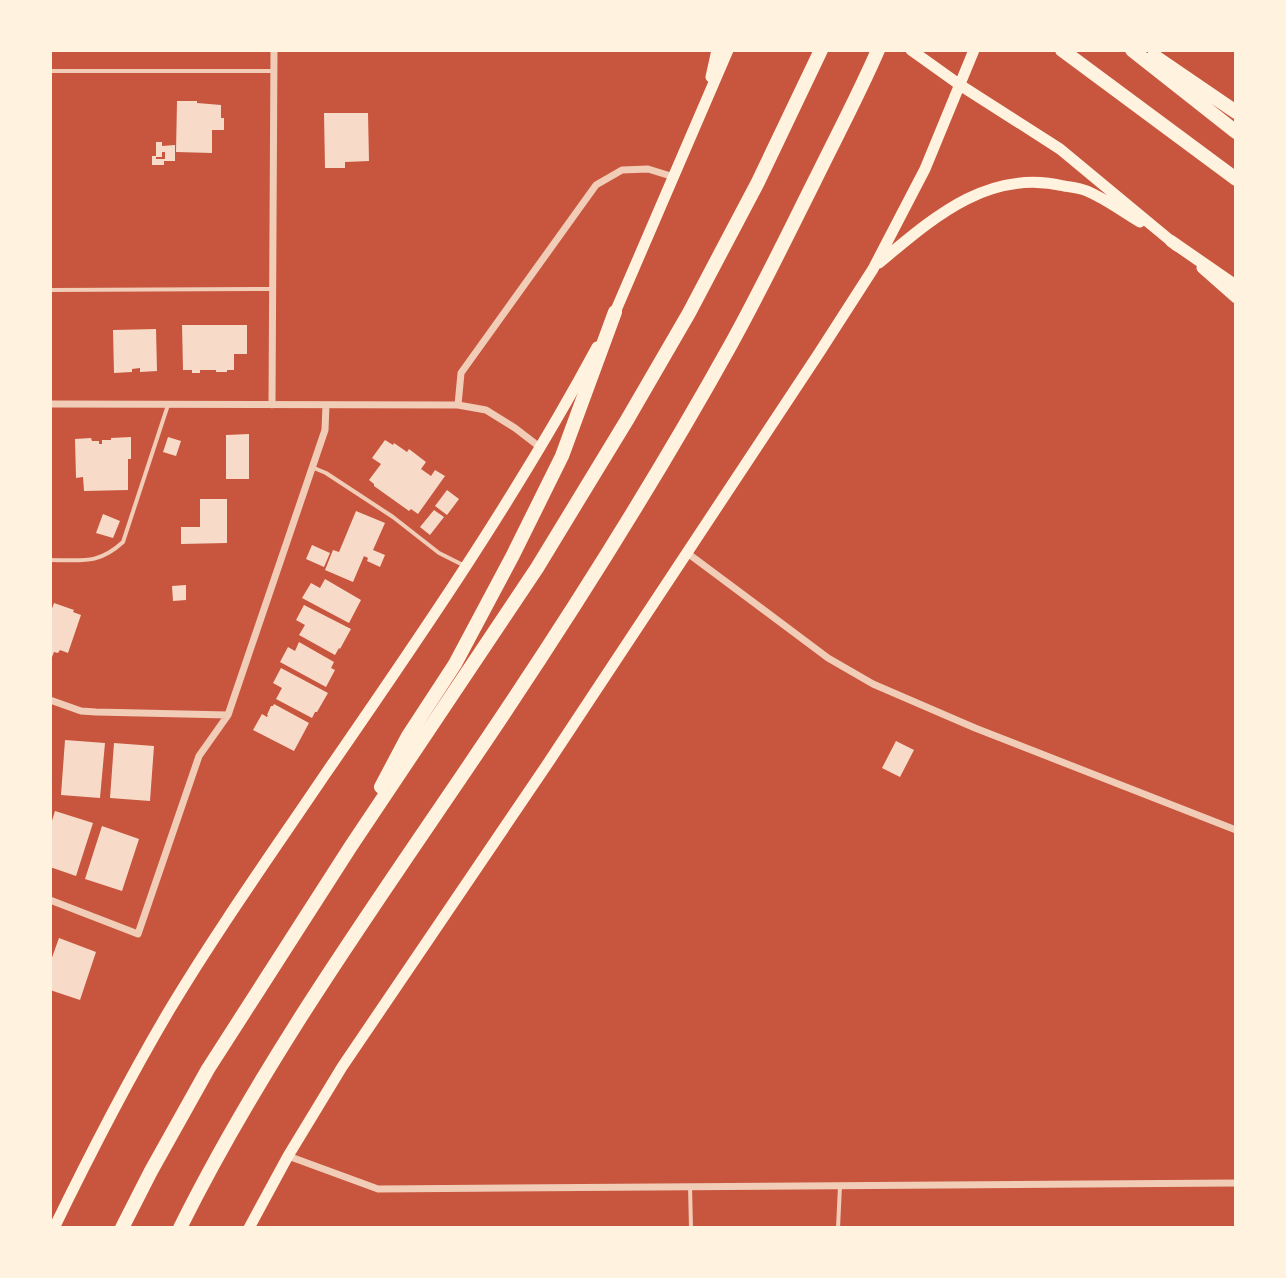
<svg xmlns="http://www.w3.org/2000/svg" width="1286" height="1278" font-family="Mulish,sans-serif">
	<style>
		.building { fill: #f7dbc8 }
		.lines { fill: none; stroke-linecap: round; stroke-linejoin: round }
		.service { stroke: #f1ccb7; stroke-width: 4 }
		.minor { stroke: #f1ccb7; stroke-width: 7 }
		.secondary { stroke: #fff3e0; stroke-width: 11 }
		.primary { stroke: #fff3e0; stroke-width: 12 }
		.motorway { stroke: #fff3e0; stroke-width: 14 }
	</style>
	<rect width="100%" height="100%" fill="#c8553d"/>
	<path class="building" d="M 177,101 L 197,101 L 197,103 L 221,105 L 221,118 L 224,118 L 224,130 L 212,130 L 212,153 L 176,152 Z
		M 324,113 L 368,113 L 369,161 L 345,162 L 345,168 L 325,168 Z
		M 156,142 L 162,142 L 162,146 L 175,145 L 175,161 L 164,161 L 164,165 L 152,165 L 152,156 L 156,156 L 156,159 L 165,159 L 165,152 L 162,152 L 162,157 L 156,157 Z
		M 182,325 L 247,325 L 247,354 L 234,354 L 234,370 L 227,370 L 227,372 L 216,372 L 216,370 L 200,370 L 200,373 L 192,373 L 192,370 L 183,370 Z
		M 156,329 L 157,371 L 140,372 L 140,368 L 132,369 L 132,372 L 114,373 L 113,330 Z
		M 249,434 L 249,479 L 226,479 L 226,435 Z
		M 131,437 L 131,459 L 128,459 L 128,490 L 84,491 L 83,477 L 76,478 L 75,439 L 91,438 L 92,441 L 99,441 L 99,444 L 102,444 L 102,440 L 111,440 L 111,438 Z
		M 168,437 L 181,441 L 176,456 L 163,452 Z
		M 385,440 L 393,445 L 394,443 L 407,452 L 409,449 L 426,462 L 421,469 L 431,476 L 435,470 L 445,476 L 418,514 L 411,509 L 409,511 L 374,486 L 374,484 L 369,480 L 381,464 L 372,458 Z
		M 447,490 L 459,499 L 447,515 L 435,506 Z
		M 200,499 L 227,499 L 227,543 L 181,544 L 181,527 L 200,527 Z
		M 434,510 L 444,517 L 430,535 L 420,527 Z
		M 356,511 L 385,523 L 373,550 L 385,555 L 380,567 L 367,561 L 368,558 L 364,556 L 353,582 L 325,570 L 333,550 L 339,552 Z
		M 103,514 L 120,521 L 113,538 L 96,533 Z
		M 312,545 L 330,553 L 324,567 L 306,559 Z
		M 325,579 L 361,600 L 349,623 L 302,598 L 311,583 L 320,588 Z
		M 186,585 L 186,600 L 173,601 L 172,586 Z
		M 54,603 L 74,610 L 73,612 L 81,615 L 68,653 L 60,650 L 58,653 L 54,652 L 50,662 L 50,614 Z
		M 304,605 L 351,629 L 340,649 L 339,648 L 335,655 L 299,635 L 305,625 L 296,620 Z
		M 299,642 L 334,662 L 331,668 L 335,670 L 326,687 L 280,662 L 288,647 L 295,651 Z
		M 281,668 L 328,693 L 317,712 L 315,712 L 312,718 L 276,699 L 282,688 L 273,683 Z
		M 274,704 L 309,723 L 294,751 L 253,730 L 262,714 L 267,717 L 268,715 L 267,715 L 271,706 L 273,706 Z
		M 65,740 L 105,743 L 100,798 L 61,795 Z
		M 896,741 L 914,750 L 900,777 L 882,768 Z
		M 114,743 L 154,746 L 150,801 L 110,798 Z
		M 55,811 L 93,823 L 76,876 L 50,867 L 50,827 Z
		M 102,826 L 139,839 L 122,891 L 85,879 Z
		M 59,938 L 96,952 L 80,1000 L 50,990 L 50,963 Z"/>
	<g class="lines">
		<path class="service" d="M 50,71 L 274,71
			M 50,290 L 273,289
			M 314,468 L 326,473 L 393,517 L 439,553 L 463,565
			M 50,560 C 82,560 98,565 123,542 L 168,405
			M 690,1186 L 691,1228
			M 838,1228 L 840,1186"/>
		<path class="minor" d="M 50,404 L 458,405 L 486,410 L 515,428 L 541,448
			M 272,405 L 274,50
			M 458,405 L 461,373 L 596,185 L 622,170 L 648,169 L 674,177
			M 686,552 L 828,658 L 873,684 L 975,728 L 1236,830
			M 50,700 L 81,711 L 96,712 L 228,715
			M 50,900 L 138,934 L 199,756 L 228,715 L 325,430 L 326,405
			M 288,1156 L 378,1189 L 1236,1183"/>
		<path class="secondary" d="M 911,50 L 960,85 L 1060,149 L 1177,246
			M 711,77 L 717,50
			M 879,263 C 933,218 988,168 1064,186 C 1071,187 1080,188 1087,191 C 1106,199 1123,212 1140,222
			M 1202,268 L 1236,298
			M 613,317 L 728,50
			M 54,1228 C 90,1154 128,1080 170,1009 C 218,929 272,853 324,776 C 420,637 517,496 597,347
			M 249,1228 L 288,1156 L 342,1067 L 546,766 L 819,353 L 873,269 L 925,169 L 974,50"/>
		<path class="primary" d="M 1171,241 L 1236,286"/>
		<path class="motorway" d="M 1062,50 L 1236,179
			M 1132,50 L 1236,132
			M 1154,56 L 1236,112
			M 381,787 L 408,736 L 455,664 L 513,555 L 562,456 L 615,312
			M 122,1228 L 151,1171 L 208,1069 L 351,846 L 537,568 L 627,420 L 689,313 L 758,182 L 821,50
			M 180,1228 C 270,1047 391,883 503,715 C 583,595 660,472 730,346 C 760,292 787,236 815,180 C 836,137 859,94 878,50"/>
	</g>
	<rect width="1286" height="1278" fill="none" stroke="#fff3e0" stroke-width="104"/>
</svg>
